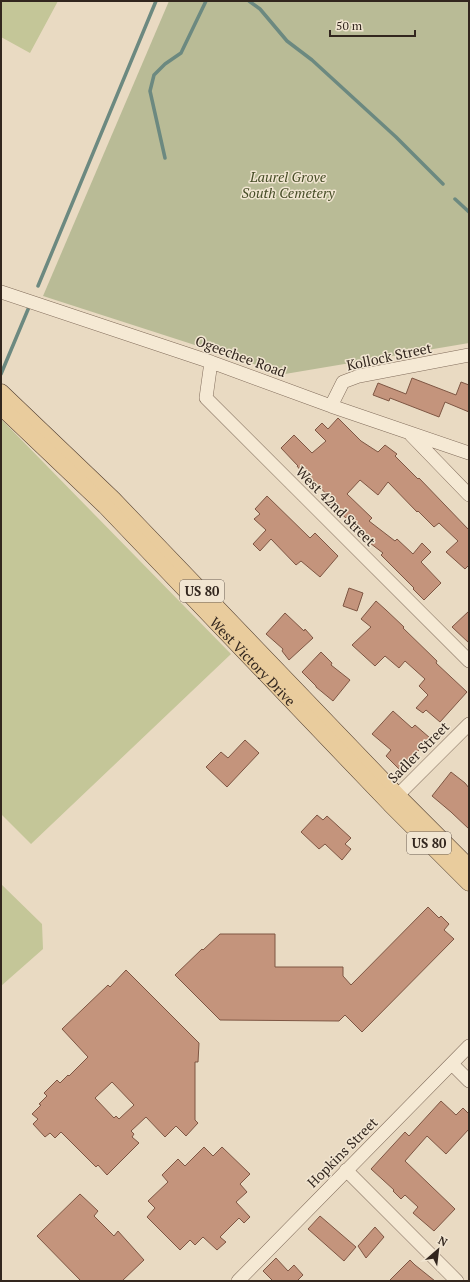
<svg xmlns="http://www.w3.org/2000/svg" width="470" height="1282" font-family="'PT Serif',serif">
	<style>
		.green { fill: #c4c698 }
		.cemetery { fill: #b9bb96 }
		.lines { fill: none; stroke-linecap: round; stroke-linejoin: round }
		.stream { stroke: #6c8980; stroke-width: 3.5 }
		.building { fill: #c4947c; stroke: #7e5643; fill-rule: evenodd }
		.minor-casing { stroke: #816c5b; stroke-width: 14 }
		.major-casing { stroke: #4f3c2f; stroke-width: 17 }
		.minor { stroke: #f5e9d4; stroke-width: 13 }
		.major { stroke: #e9cc9d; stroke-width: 16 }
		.labels { text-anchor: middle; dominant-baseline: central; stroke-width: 3; stroke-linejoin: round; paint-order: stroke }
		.shield { fill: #f1e5d1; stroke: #6b5f54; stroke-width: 1 }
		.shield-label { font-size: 13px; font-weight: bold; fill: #32261e }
		.park-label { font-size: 14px; font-style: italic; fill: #464d26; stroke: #f1e5d1 }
		.street-label { font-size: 14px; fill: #32261e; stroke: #f1e5d1 }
	</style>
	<rect width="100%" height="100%" fill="#e9dac2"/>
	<path class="green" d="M 1,1 L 58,1 L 30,53 L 1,37 Z
		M 1,419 L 231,654 L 31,844 L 1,814 Z
		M 1,884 L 42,924 L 43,949 L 1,986 Z"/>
	<path class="cemetery" d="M 169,1 L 469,1 L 469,343 L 285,374 L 43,296 Z"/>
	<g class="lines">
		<path class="stream" d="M 249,1 L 260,9 L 287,41 L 312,60 L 396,137 L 443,184
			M 165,158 L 150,91 L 154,75 L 165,64 L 181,53 L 206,1
			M 455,199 L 469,212
			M 38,286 L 156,1
			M 1,374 L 29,307"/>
	</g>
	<path class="building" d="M 412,378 L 456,395 L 461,382 L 469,385 L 469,412 L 445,402 L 439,417 L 390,398 L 389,401 L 373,395 L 378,383 L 406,394 Z
		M 338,418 L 361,441 L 378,452 L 385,445 L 397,454 L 395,456 L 418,479 L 419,478 L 469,530 L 469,565 L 465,569 L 446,552 L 458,541 L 439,523 L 434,527 L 418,511 L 417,512 L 388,482 L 378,495 L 360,480 L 347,494 L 372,518 L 369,521 L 395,541 L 397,539 L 413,554 L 422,543 L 431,552 L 421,562 L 441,583 L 424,600 L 413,589 L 414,588 L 381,555 L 383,553 L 366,540 L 367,538 L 331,504 L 334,502 L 312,479 L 310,482 L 297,466 L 298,466 L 281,448 L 294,435 L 312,453 L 326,441 L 315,430 L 322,423 L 328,429 Z
		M 267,496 L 310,538 L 315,533 L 338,556 L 320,577 L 301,561 L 296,565 L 271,539 L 260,551 L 253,544 L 266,530 L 254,519 L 260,514 L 255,509 Z
		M 349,588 L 363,593 L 357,611 L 343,606 Z
		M 376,601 L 386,610 L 404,627 L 403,628 L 437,661 L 436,663 L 467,692 L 440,722 L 426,710 L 423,713 L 416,708 L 428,695 L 419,686 L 425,679 L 405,661 L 399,668 L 385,656 L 375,666 L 352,645 L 371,627 L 361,619 Z
		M 469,611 L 469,643 L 452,627 Z
		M 285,613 L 304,631 L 305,629 L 313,638 L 289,660 L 282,651 L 283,649 L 266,634 Z
		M 321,652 L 332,663 L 331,665 L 350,680 L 333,701 L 316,687 L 316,686 L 302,672 Z
		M 393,711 L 412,728 L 415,725 L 430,738 L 400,770 L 386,756 L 391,750 L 372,734 Z
		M 245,740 L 259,753 L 227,787 L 206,767 L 221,752 L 228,758 Z
		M 451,772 L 465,783 L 469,788 L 469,829 L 451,812 L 432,796 Z
		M 317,815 L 323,820 L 327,816 L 351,838 L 345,844 L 351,849 L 342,860 L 325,844 L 319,849 L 301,832 Z
		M 428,907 L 439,918 L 441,916 L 449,924 L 444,930 L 454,939 L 362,1032 L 345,1015 L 339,1021 L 220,1020 L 175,975 L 202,949 L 203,950 L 220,934 L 275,934 L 275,967 L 343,967 L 343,976 L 351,985 Z
		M 126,970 L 199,1043 L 198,1062 L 195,1062 L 195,1120 L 198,1123 L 186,1136 L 176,1126 L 165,1137 L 146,1117 L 131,1131 L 134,1134 L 132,1137 L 139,1143 L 107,1175 L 98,1165 L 96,1167 L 61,1132 L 55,1138 L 50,1133 L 45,1137 L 33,1124 L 38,1119 L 32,1114 L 41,1105 L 39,1104 L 47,1096 L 44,1093 L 57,1080 L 60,1083 L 68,1075 L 69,1076 L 88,1057 L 62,1029 L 108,985 L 110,987 ZM 112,1082 L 134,1105 L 119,1119 L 116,1116 L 114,1118 L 95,1098 Z
		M 441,1101 L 456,1115 L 463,1108 L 469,1114 L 469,1129 L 446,1154 L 427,1136 L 405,1161 L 455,1209 L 434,1231 L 413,1213 L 418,1207 L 405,1195 L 401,1199 L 393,1191 L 394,1190 L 371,1169 L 405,1132 L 409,1136 Z
		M 204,1147 L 213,1156 L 222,1147 L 250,1174 L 240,1184 L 247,1192 L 236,1202 L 250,1217 L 244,1223 L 239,1218 L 220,1237 L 226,1242 L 217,1250 L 203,1237 L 195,1245 L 190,1240 L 180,1250 L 147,1217 L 155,1208 L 148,1201 L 168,1182 L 162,1175 L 178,1159 L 185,1166 Z
		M 80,1194 L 98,1211 L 94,1216 L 114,1236 L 118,1231 L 144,1260 L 122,1281 L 81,1281 L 37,1236 Z
		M 320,1216 L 356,1247 L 344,1261 L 308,1229 Z
		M 375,1227 L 384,1237 L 366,1258 L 358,1246 Z
		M 276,1258 L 288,1271 L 294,1265 L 303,1275 L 298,1280 L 299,1281 L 273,1281 L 263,1271 Z
		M 410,1260 L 415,1265 L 435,1281 L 389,1281 Z"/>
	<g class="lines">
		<g class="minor-casing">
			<path id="minor" d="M 1,292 L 211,362 L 331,406 L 469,453
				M 211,362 L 206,398 L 469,661
				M 331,406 L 343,382 L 359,376 L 469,355
				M 411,435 L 469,495
				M 391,802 L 469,724
				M 452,1064 L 469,1081
				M 346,1170 L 457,1281
				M 238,1281 L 469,1046"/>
		</g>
		<g class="major-casing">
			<g id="major">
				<path d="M 1,392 L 113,499 L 398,796 L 469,867"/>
				<path id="s1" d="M 1,407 L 105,506 L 390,804 L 469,883"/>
			</g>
		</g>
		<use href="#minor" class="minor"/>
		<use href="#major" class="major"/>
	</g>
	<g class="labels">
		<g class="shield">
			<rect x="180" y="580" width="44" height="22" rx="3"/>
			<rect x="407" y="832" width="44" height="22" rx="3"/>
		</g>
		<g class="shield-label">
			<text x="202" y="591">US 80</text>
			<text x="429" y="843">US 80</text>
		</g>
		<g class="park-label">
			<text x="288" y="176">Laurel Grove<tspan x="288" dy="16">South Cemetery</tspan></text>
		</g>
		<g class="street-label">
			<text transform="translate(241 356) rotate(20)">Ogeechee Road</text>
			<text transform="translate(389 356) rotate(-12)">Kollock Street</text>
			<text transform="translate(336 506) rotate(45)">West 42nd Street</text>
			<text stroke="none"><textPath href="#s1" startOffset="358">West Victory Drive</textPath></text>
			<text transform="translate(418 752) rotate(-45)">Sadler Street</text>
			<text transform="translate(342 1152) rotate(-45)">Hopkins Street</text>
		</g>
	</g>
	<rect width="470" height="1282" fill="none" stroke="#32261e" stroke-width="4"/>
	<g transform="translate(438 1250) rotate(28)" stroke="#f1e5d1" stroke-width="3" paint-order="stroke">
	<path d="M0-3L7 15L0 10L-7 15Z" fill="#32261e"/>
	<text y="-6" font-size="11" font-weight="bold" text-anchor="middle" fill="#32261e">N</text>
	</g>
	<path d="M330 30v6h85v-6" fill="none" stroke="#32261e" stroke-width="2"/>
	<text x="336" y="30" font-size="12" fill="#32261e" stroke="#f1e5d1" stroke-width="3" paint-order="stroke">50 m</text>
</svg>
